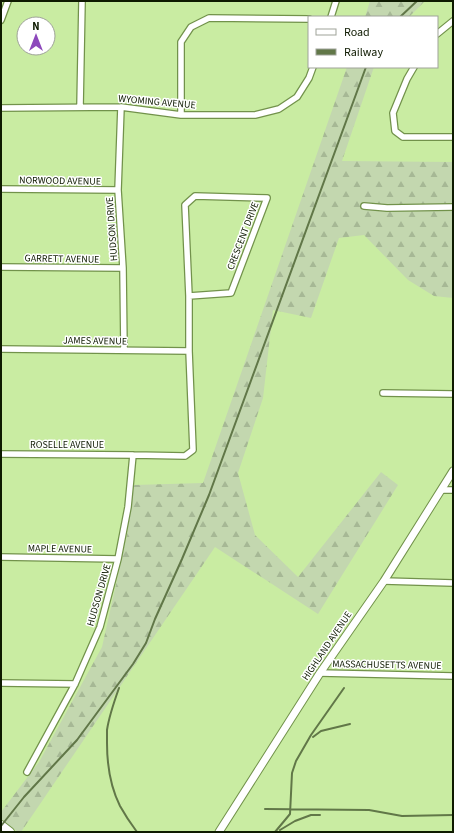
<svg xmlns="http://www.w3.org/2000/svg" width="454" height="833" font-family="'Source Sans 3',sans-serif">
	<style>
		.forest { fill: url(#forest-firs) }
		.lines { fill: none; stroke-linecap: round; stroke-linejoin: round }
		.minor-casing { stroke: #72924b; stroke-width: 8 }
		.tertiary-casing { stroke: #72924b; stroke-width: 9 }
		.secondary-casing { stroke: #72924b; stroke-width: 10 }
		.minor { stroke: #fff; stroke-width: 5.5 }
		.tertiary { stroke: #fff; stroke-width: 7 }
		.secondary { stroke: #fff; stroke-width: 8 }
		.rail { stroke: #617748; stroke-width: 2 }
		.labels { text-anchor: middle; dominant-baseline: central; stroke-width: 3; stroke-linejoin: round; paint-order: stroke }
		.street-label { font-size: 10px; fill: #0e1a00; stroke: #fff }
	</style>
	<defs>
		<pattern id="forest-firs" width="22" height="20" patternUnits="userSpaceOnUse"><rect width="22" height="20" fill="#c3d7af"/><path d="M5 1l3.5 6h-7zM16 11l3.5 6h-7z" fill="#a6b895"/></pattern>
	</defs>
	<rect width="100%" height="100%" fill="#c9eca2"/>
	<path class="forest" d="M 370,1 L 425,1 L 409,17 L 365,17 Z
		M 347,67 L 374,67 L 342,161 L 453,162 L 453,298 L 434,296 L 408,280 L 364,235 L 339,238 L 311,318 L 273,310 L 263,398 L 238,473 L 255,535 L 298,577 L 381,472 L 398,485 L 318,614 L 215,547 L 21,832 L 18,832 L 1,819 L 1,812 L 39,762 L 102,647 L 127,535 L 134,485 L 203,483 Z"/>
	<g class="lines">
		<g class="minor-casing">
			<path id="minor" d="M 331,17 L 336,1
				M 1,20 L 8,1
				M 437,34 L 453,21
				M 414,67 L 407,79 L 393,113 L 395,131 L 403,137 L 453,137
				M 80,107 L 82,1
				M 121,107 L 118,190 L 123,268 L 124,350
				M 1,108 L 121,107 L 181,115 L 255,115 L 279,109 L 297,97 L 309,78 L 313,67
				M 181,115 L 181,42 L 191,27 L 209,18 L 309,19
				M 1,189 L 118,190
				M 195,196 L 267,198 L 231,293 L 189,296 L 185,205 Z
				M 364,206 L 387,208 L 453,207
				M 1,267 L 123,268
				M 1,349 L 189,351
				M 383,393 L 453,394
				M 1,454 L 133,455 L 185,456 L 193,450 L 189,351 L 189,296
				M 442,490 L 453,490
				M 1,557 L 118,559
				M 384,581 L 453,583
				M 320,673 L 453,676
				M 1,683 L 75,684
				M 27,772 L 75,684 L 100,627 L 118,559 L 128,507 L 133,455"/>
		</g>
		<g class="tertiary-casing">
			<path id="tertiary" d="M 219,832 L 320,673 L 384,581 L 453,471"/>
		</g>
		<g class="secondary-casing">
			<path id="secondary" d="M 1,825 L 10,832"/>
		</g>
		<use href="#minor" class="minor"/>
		<use href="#tertiary" class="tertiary"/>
		<use href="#secondary" class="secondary"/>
		<path class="rail" d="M 400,17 L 417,1
			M 119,688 C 114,702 109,716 107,730 C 107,734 107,739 107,743 C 107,765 110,786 120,806 C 125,815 131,824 137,832
			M 313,737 L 321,731 L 350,724
			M 265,809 L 369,810 L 402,816 L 453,815
			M 1,826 L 24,797 L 77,740 L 133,664 L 146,643 L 155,619 L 182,559 L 209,495 L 366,67
			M 280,830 L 295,821 L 311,815 L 320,815
			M 275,832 L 290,814 L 292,773 L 296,761 L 311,735 L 344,688"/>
	</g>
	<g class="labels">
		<g class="street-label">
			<text transform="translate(157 102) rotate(5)">WYOMING AVENUE</text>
			<text transform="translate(60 181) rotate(1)">NORWOOD AVENUE</text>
			<text transform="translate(112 229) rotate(-94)">HUDSON DRIVE</text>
			<text transform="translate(243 236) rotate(-69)">CRESCENT DRIVE</text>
			<text transform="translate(62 259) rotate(1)">GARRETT AVENUE</text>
			<text transform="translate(95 341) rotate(1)">JAMES AVENUE</text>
			<text x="67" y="445">ROSELLE AVENUE</text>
			<text transform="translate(60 549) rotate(1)">MAPLE AVENUE</text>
			<text transform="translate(99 595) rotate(-74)">HUDSON DRIVE</text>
			<text transform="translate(327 646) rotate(-56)">HIGHLAND AVENUE</text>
			<text transform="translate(387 665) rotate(1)">MASSACHUSETTS AVENUE</text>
		</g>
	</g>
	<rect width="454" height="833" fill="none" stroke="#0e1a00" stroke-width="4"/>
	<rect x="308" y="16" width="130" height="52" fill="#ffffff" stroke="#9fa399"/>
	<rect x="316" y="29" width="20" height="6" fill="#ffffff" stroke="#9fa399"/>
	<text x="344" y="36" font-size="12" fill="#0e1a00">Road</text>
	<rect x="316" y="49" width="20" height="6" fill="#617748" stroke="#9fa399"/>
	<text x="344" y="56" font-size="12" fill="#0e1a00">Railway</text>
	<g transform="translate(36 36)"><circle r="19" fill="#ffffff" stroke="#9fa399"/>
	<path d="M0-3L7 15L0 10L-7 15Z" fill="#8d48bc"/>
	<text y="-6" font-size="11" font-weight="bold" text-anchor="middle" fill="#0e1a00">N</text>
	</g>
</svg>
